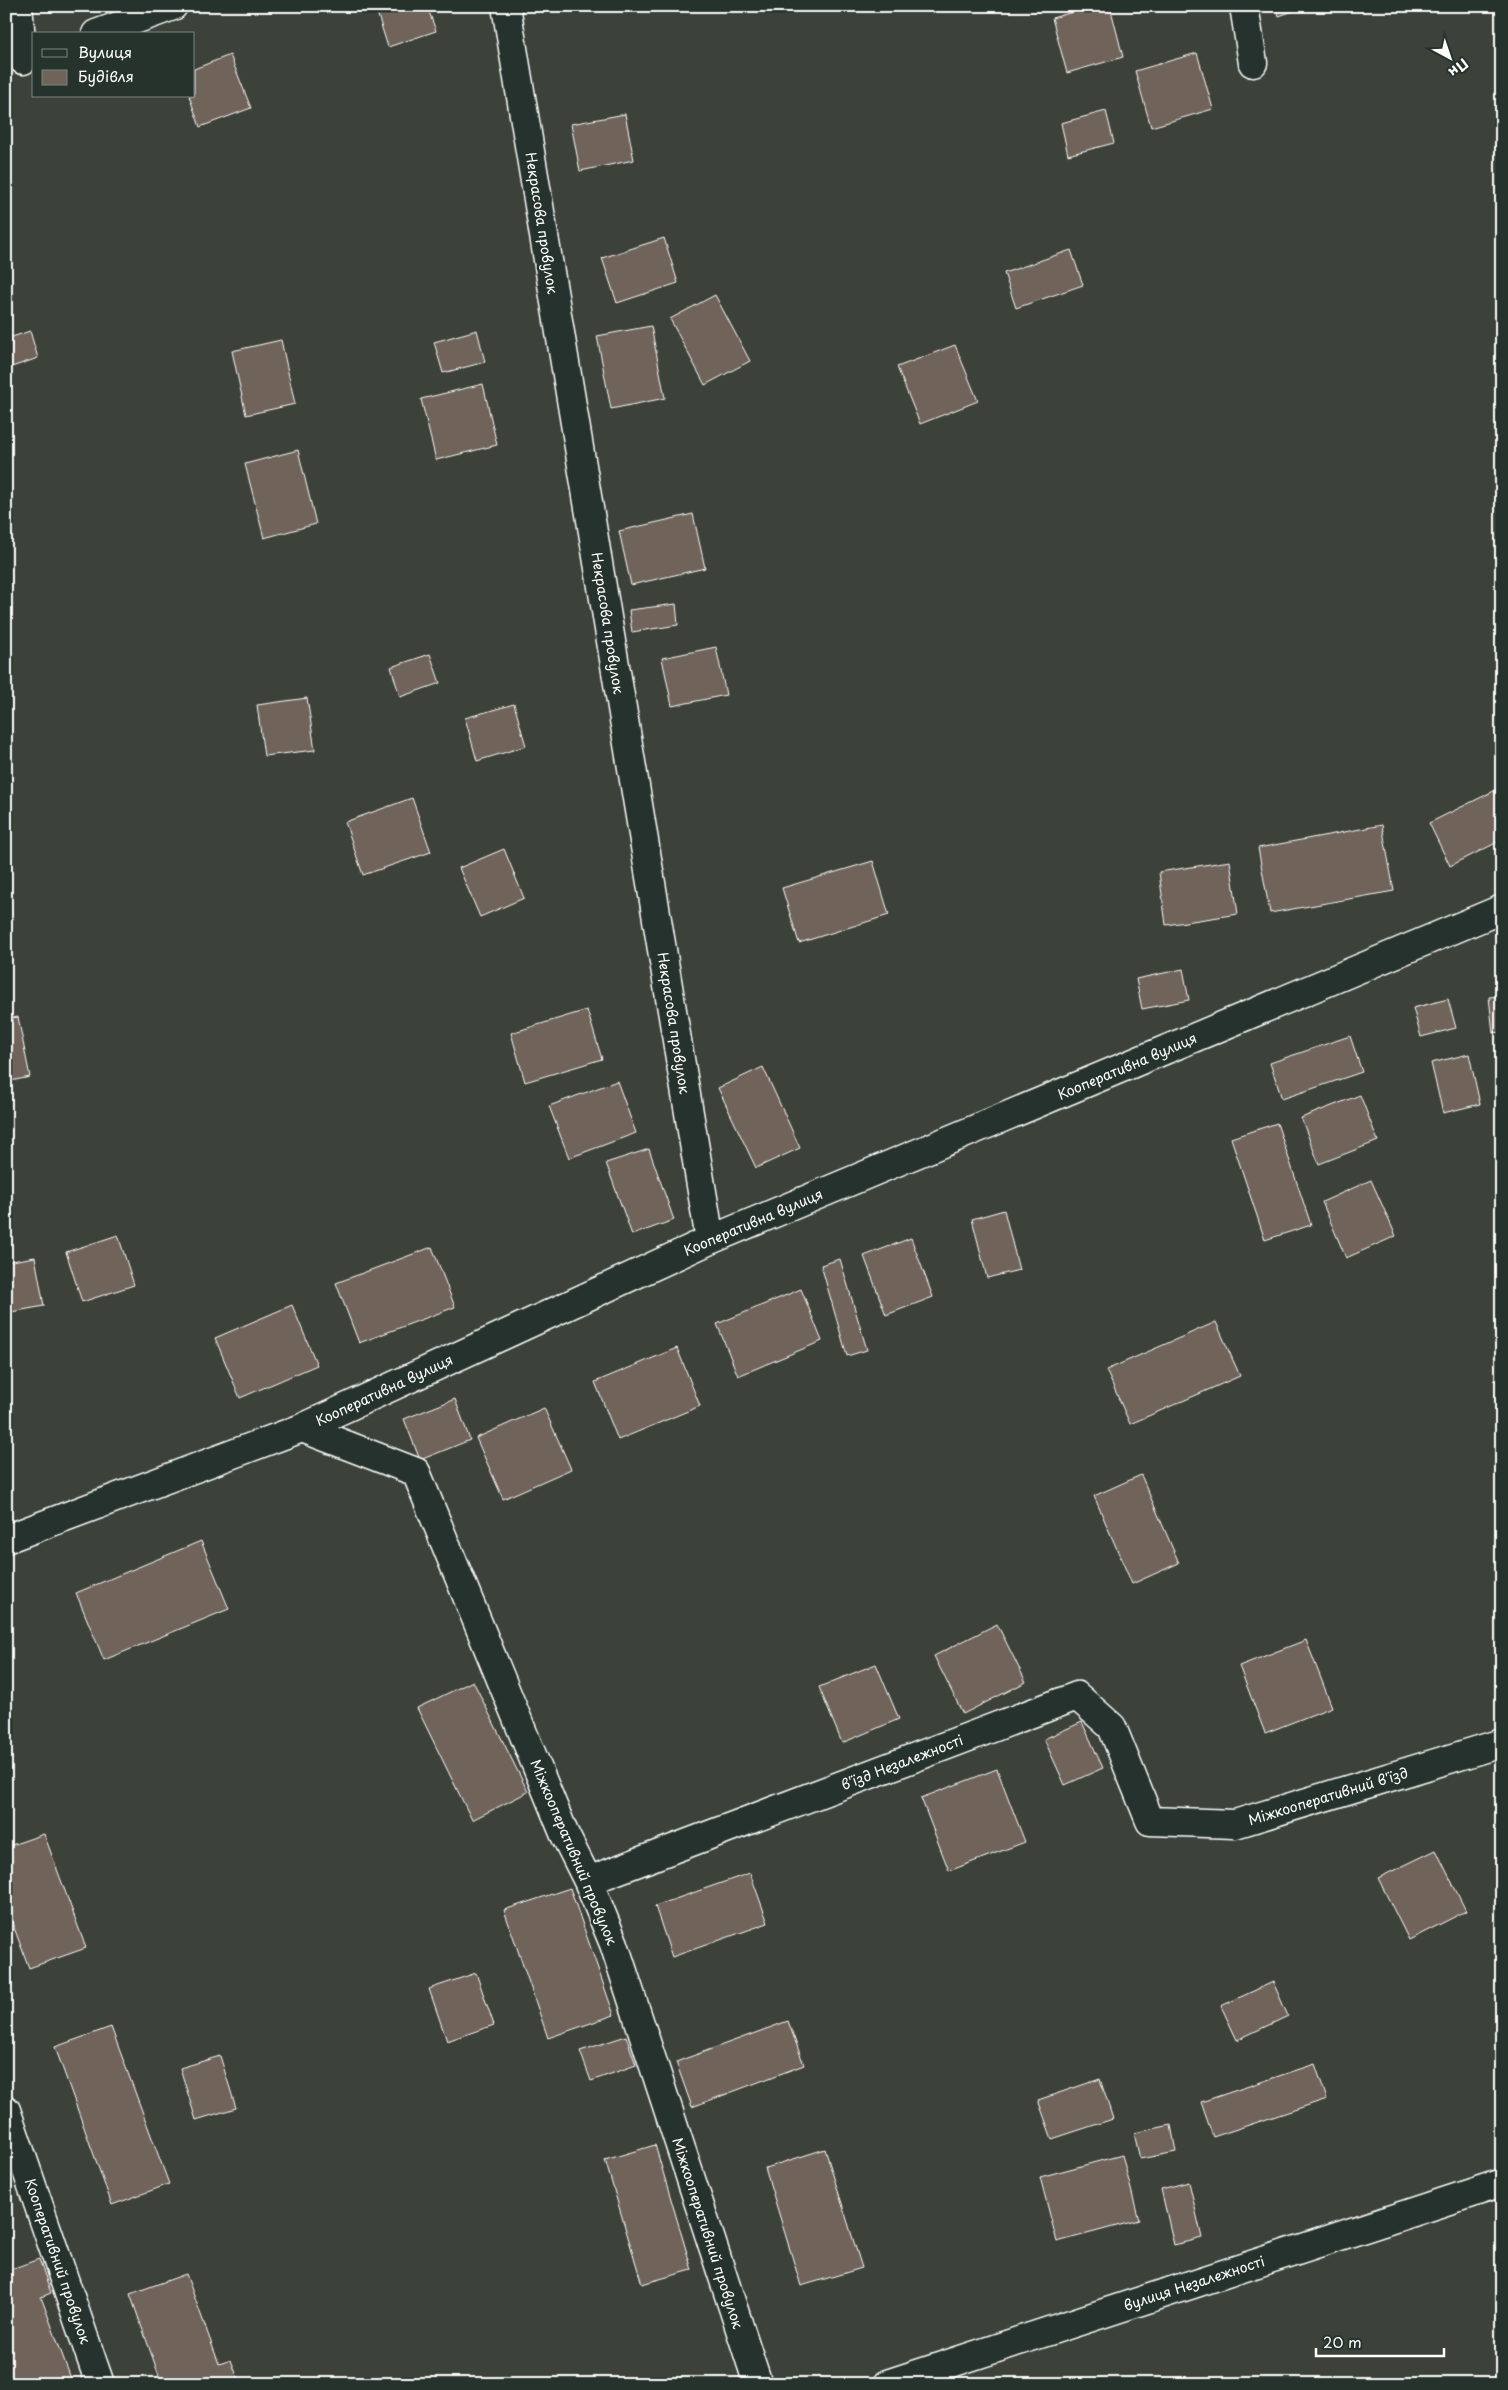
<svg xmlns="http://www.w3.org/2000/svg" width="1508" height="2390" font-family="'Playpen Sans',sans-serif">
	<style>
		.building { fill: #6f635a; stroke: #fff }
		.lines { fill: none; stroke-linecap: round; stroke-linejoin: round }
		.minor-casing { stroke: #fff; stroke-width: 31 }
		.minor { stroke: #26332d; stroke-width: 28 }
		.labels { text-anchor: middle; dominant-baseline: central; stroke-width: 4.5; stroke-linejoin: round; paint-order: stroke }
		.street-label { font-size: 14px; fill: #fff; stroke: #26332d }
	</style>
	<rect width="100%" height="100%" fill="#3c413a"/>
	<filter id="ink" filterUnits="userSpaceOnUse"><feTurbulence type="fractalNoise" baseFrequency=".02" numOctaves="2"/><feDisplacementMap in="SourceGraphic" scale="10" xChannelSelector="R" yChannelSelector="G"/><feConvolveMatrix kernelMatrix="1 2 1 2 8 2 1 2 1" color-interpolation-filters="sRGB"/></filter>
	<g filter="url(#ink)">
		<path class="building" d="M 375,6 L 427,6 L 436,31 L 388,47 Z
			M 1094,6 L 1110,6 L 1123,57 L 1067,73 L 1052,18 Z
			M 1276,6 L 1308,6 L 1279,16 Z
			M 1197,53 L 1213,109 L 1151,127 L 1135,71 Z
			M 230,55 L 251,108 L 200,127 L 189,96 L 194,96 L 194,69 Z
			M 1106,111 L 1114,143 L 1068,155 L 1061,123 Z
			M 625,114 L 634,160 L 580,171 L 571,124 Z
			M 664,238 L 678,283 L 617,303 L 602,258 Z
			M 1071,250 L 1083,285 L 1016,308 L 1004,273 Z
			M 715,295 L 750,361 L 705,385 L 670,319 Z
			M 651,326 L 665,398 L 611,409 L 597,336 Z
			M 477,330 L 485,362 L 443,373 L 434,342 Z
			M 30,331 L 38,358 L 6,369 L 6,339 Z
			M 281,340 L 295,404 L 246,415 L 232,351 Z
			M 955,345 L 978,401 L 920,424 L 897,367 Z
			M 483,384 L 497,445 L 436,460 L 421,399 Z
			M 298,450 L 316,524 L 264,538 L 245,464 Z
			M 693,514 L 705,568 L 631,585 L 619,531 Z
			M 676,604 L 678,625 L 632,632 L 629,610 Z
			M 716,647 L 726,695 L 672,706 L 662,658 Z
			M 430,654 L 440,683 L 400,697 L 391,667 Z
			M 307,698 L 315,750 L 264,756 L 257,705 Z
			M 514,704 L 526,746 L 477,761 L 465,718 Z
			M 1502,787 L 1502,840 L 1450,866 L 1429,823 Z
			M 412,798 L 431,852 L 363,875 L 345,822 Z
			M 1382,825 L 1394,891 L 1270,913 L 1258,848 Z
			M 504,849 L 524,898 L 480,917 L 459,868 Z
			M 873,861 L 889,915 L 799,943 L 782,888 Z
			M 1230,861 L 1238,914 L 1166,925 L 1159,872 Z
			M 1183,969 L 1189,1000 L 1142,1009 L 1136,979 Z
			M 1502,996 L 1502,1032 L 1493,1033 L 1489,997 Z
			M 1448,999 L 1456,1028 L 1421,1037 L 1413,1008 Z
			M 587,1010 L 602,1059 L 525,1082 L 511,1033 Z
			M 18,1017 L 30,1077 L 6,1082 L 6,1019 Z
			M 1350,1036 L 1362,1072 L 1282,1099 L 1270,1063 Z
			M 1469,1054 L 1480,1104 L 1443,1113 L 1431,1063 Z
			M 763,1067 L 800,1148 L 756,1168 L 718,1088 Z
			M 617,1081 L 636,1133 L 569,1158 L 549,1106 Z
			M 1360,1095 L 1378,1141 L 1319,1164 L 1301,1118 Z
			M 1277,1123 L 1311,1225 L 1265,1240 L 1231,1138 Z
			M 649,1149 L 674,1220 L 632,1235 L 606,1163 Z
			M 1371,1180 L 1396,1236 L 1346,1258 L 1322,1202 Z
			M 1004,1210 L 1019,1270 L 987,1278 L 972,1219 Z
			M 118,1235 L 134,1285 L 82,1302 L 66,1252 Z
			M 911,1238 L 933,1297 L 886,1315 L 864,1256 Z
			M 432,1247 L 455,1307 L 359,1343 L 336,1283 Z
			M 35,1257 L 44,1306 L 6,1313 L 6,1262 Z
			M 840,1259 L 867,1350 L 847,1356 L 821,1265 Z
			M 801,1289 L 822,1341 L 738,1376 L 717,1324 Z
			M 292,1305 L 317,1365 L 240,1398 L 215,1338 Z
			M 1216,1322 L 1240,1376 L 1130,1424 L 1106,1370 Z
			M 677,1348 L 700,1406 L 618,1440 L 595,1382 Z
			M 455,1399 L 470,1440 L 420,1460 L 404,1419 Z
			M 544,1408 L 571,1469 L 503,1499 L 476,1438 Z
			M 1141,1475 L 1179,1563 L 1132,1584 L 1094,1496 Z
			M 201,1541 L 229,1609 L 104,1660 L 76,1593 Z
			M 997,1624 L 1026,1682 L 963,1714 L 934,1656 Z
			M 1306,1640 L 1332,1707 L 1265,1733 L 1239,1666 Z
			M 876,1664 L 899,1719 L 842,1743 L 819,1687 Z
			M 473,1681 L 528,1792 L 472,1820 L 417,1708 Z
			M 1082,1722 L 1103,1768 L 1065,1785 L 1044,1739 Z
			M 997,1769 L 1025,1842 L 949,1871 L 921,1798 Z
			M 44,1834 L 86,1948 L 29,1968 L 6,1906 L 6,1847 Z
			M 1436,1850 L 1466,1911 L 1409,1940 L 1378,1878 Z
			M 750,1873 L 768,1923 L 672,1957 L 655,1906 Z
			M 570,1888 L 614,2015 L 548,2038 L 504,1910 Z
			M 476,1973 L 494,2025 L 447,2041 L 429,1989 Z
			M 1273,1982 L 1288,2016 L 1237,2040 L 1221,2006 Z
			M 788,2021 L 804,2065 L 692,2107 L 676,2062 Z
			M 111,2027 L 169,2184 L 112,2205 L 55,2047 Z
			M 626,2036 L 636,2065 L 591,2081 L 580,2051 Z
			M 220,2056 L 236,2108 L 196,2120 L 180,2068 Z
			M 1315,2064 L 1327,2099 L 1213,2137 L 1201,2102 Z
			M 1100,2079 L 1113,2119 L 1052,2139 L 1038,2100 Z
			M 1171,2125 L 1176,2152 L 1140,2159 L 1134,2133 Z
			M 655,2145 L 692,2270 L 642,2284 L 605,2160 Z
			M 825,2149 L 862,2268 L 801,2286 L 765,2168 Z
			M 1122,2155 L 1139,2220 L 1057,2242 L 1040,2177 Z
			M 1189,2182 L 1202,2238 L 1174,2245 L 1161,2189 Z
			M 39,2259 L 51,2293 L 41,2297 L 73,2384 L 6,2384 L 6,2271 Z
			M 186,2274 L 219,2364 L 231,2360 L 240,2384 L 162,2384 L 130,2294 Z"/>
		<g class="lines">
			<g class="minor-casing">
				<path id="minor" d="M 18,6 L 23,60
					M 506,6 L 710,1240
					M 1244,6 L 1253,63
					M 96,34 L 173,6
					M 302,1428 L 416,1472 L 564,1833 L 588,1881 L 614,1944 L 758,2384
					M 6,1539 L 302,1428 L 710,1240 L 1502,909
					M 588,1881 L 1077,1696 L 1112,1727 L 1150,1821 L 1235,1824 L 1502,1743
					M 6,2110 L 100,2384
					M 887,2384 L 1502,2183"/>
			</g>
			<use href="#minor" class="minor"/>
		</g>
	</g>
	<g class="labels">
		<g class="street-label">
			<text transform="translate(542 223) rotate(81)">Некрасова провулок</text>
			<text transform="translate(608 623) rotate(81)">Некрасова провулок</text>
			<text transform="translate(674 1023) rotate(81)">Некрасова провулок</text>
			<text transform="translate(1127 1066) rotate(-23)">Кооперативна вулиця</text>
			<text transform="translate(753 1222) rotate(-23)">Кооперативна вулиця</text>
			<text transform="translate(384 1390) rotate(-25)">Кооперативна вулиця</text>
			<text transform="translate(902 1762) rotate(-21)">в'їзд Незалежності</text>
			<text transform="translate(1328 1796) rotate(-17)">Міжкооперативний в'їзд</text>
			<text transform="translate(574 1852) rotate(67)">Міжкооперативний провулок</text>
			<text transform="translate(708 2233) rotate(72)">Міжкооперативний провулок</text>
			<text transform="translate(58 2261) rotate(71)">Кооперативний провулок</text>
			<text transform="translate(1194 2283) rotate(-18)">вулиця Незалежності</text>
		</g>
	</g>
	<rect width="1508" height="2390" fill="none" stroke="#26332d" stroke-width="25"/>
	<rect x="12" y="12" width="1483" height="2365" fill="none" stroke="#fff" stroke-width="2" filter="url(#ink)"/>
	<rect x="32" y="32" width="162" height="65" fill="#26332d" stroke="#7d8581"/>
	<rect x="42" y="49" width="25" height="8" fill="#26332d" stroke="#7d8581"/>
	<text x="78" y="58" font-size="15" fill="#ffffff">Вулиця</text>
	<rect x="42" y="70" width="25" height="15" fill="#6f635a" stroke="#7d8581"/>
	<text x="78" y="82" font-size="15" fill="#ffffff">Будівля</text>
	<g transform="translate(1450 58) rotate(140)" stroke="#26332d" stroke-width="4" paint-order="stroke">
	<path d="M0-4L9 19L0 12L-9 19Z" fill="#ffffff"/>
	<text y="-8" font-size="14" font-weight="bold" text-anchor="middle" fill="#ffffff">Пн</text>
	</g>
	<path d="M1316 2348v8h128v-8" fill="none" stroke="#ffffff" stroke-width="2.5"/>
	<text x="1323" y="2348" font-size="15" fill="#ffffff" stroke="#26332d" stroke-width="4" paint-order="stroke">20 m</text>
</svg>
